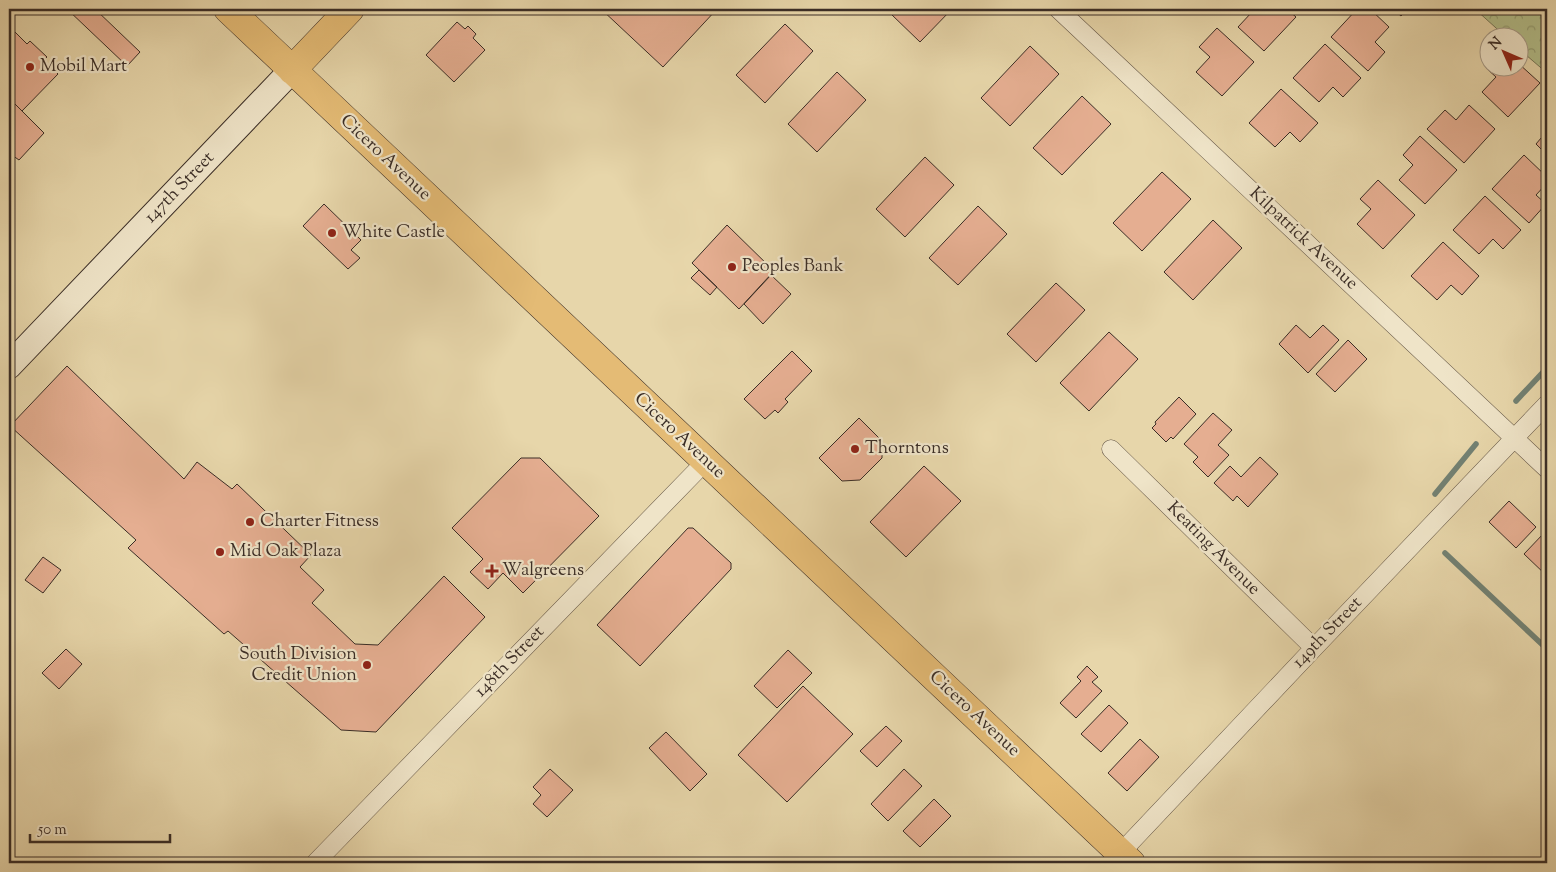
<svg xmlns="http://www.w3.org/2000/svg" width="1556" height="872" font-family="'Sorts Mill Goudy',serif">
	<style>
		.forest { fill: url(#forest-crowns); stroke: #767658 }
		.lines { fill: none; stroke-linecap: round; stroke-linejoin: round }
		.stream { stroke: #728173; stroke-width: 5.5 }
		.building { fill: #e5ae91; stroke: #3a2d26 }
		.street-casing { stroke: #655747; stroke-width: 19 }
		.secondary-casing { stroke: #3a2d26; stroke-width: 27 }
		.primary-casing { stroke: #3a2d26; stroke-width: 29 }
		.street { stroke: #efe4c8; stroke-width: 18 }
		.secondary { stroke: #efe4c8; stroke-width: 25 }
		.primary { stroke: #e4bb75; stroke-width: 28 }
		.poi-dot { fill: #8f2418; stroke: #efe4c8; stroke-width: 2 }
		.labels { text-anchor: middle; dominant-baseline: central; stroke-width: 4.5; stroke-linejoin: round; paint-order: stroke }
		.poi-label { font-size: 18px; fill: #3a2d26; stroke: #efe4c8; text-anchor: start }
		.street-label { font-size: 18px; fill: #3a2d26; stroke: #efe4c8 }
	</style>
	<defs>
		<pattern id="forest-crowns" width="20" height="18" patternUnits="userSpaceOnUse" patternTransform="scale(1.25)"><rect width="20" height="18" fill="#b3be8a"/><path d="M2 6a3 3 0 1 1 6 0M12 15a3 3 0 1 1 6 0" fill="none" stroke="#939b71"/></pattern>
	</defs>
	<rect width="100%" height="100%" fill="#e7d6aa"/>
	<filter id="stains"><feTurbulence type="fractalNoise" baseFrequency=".004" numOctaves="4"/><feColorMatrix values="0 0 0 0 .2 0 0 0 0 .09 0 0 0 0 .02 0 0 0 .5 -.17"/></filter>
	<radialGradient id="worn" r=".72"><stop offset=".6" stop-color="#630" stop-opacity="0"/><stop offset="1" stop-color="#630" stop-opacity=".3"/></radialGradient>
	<path class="forest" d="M 1475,9 L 1547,9 L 1547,73 L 1519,49 L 1518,38 L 1506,37 Z"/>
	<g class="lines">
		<path class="stream" d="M 1516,401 L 1547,368
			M 1435,494 L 1476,444
			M 1445,553 L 1547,649"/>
	</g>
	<path class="building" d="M 67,9 L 95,9 L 140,52 L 127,66 Z
		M 601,9 L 717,9 L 663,67 Z
		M 897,9 L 952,9 L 920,42 L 891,14 Z
		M 1249,9 L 1287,9 L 1296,17 L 1264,51 L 1238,27 L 1252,12 Z
		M 1357,9 L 1370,9 L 1389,27 L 1375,42 L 1385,52 L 1368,71 L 1331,37 Z
		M 1393,9 L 1408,9 L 1401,16 Z
		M 457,22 L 465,29 L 468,26 L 476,34 L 473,38 L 485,50 L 454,82 L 426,55 Z
		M 785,24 L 813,51 L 765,103 L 736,75 Z
		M 9,26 L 27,44 L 30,41 L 47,57 L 44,60 L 58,74 L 22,111 L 9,98 Z
		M 1217,28 L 1254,62 L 1222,96 L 1196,72 L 1210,57 L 1199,47 Z
		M 1325,44 L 1361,78 L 1343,97 L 1333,87 L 1319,102 L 1293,78 Z
		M 1030,46 L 1059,74 L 1010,126 L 981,98 Z
		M 1518,63 L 1540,83 L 1508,117 L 1482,92 L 1496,77 L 1486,68 L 1488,64 L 1488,68 L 1518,68 Z
		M 837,72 L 866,100 L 817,152 L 788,124 Z
		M 1281,89 L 1318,123 L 1300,142 L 1290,132 L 1275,147 L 1249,123 Z
		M 1082,96 L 1111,124 L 1062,175 L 1033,148 Z
		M 9,98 L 44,133 L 19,160 L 9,153 Z
		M 1469,105 L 1495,129 L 1464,163 L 1427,129 L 1445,110 L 1456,120 Z
		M 1547,131 L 1547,155 L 1536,144 Z
		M 1420,136 L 1457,170 L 1425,204 L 1399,180 L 1413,165 L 1403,155 Z
		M 1524,155 L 1547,177 L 1547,183 L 1536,195 L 1546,204 L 1529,223 L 1492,189 Z
		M 925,157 L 954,185 L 905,237 L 876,209 Z
		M 1162,172 L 1191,199 L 1142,251 L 1113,223 Z
		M 1378,180 L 1415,215 L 1383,249 L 1357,224 L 1371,209 L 1360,199 Z
		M 1485,196 L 1521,230 L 1503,249 L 1493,239 L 1479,254 L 1453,230 Z
		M 324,204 L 361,240 L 351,250 L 360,258 L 348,269 L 303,226 Z
		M 978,206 L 1007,234 L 958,285 L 929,258 Z
		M 1213,220 L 1242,248 L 1193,300 L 1164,272 Z
		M 727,225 L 774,271 L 739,309 L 692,263 Z
		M 1443,242 L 1479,276 L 1462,295 L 1451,285 L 1437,300 L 1411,276 Z
		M 699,270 L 717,287 L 710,295 L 691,278 Z
		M 771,275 L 791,294 L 763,324 L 744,304 Z
		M 1056,283 L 1085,310 L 1036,362 L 1007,334 Z
		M 1296,325 L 1310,338 L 1323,325 L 1339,340 L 1308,373 L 1279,344 Z
		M 1109,332 L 1138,359 L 1089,411 L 1060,383 Z
		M 1348,340 L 1367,359 L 1335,392 L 1316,374 Z
		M 792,351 L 812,371 L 785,399 L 788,402 L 778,413 L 775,410 L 765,419 L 744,399 Z
		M 67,366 L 184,479 L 197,462 L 232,489 L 237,484 L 311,555 L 300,567 L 324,590 L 312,603 L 355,644 L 378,645 L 444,576 L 485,617 L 376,732 L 341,730 L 228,631 L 224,634 L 128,548 L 136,540 L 10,426 Z
		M 1179,397 L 1196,414 L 1173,439 L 1171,437 L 1166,442 L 1152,428 L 1156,424 L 1155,422 Z
		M 1213,413 L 1232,430 L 1218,445 L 1229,455 L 1208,477 L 1193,462 L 1198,457 L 1184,444 Z
		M 859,418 L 882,441 L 882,458 L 860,480 L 842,481 L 819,458 Z
		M 1260,457 L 1278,474 L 1248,507 L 1237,496 L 1233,501 L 1214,483 L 1230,466 L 1241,477 Z
		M 521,458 L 540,458 L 599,516 L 523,593 L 503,573 L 488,589 L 470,572 L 483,559 L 452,528 Z
		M 924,466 L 961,501 L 906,557 L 870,522 Z
		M 1509,501 L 1536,527 L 1516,548 L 1489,522 Z
		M 688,528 L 693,528 L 731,563 L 731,569 L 640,666 L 597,625 Z
		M 1544,533 L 1547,536 L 1547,576 L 1524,554 Z
		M 43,557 L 61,570 L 43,593 L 25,580 Z
		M 66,649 L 82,664 L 59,689 L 42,673 Z
		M 788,650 L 812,673 L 777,708 L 754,686 Z
		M 1087,666 L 1098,677 L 1092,682 L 1102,691 L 1076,718 L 1060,703 L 1081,681 L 1077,677 Z
		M 803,686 L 853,734 L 787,802 L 738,755 Z
		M 1109,705 L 1128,723 L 1101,752 L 1081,734 Z
		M 886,726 L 902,741 L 877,767 L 860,751 Z
		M 666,732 L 707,774 L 690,791 L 649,748 Z
		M 1140,739 L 1159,757 L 1127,791 L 1108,773 Z
		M 550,769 L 573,790 L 547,817 L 533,804 L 541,795 L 533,787 Z
		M 904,769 L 922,786 L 888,821 L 871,804 Z
		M 934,799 L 951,816 L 920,847 L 903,831 Z"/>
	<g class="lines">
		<g class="street-casing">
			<path id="street" d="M 1058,9 L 1547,469
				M 1111,449 L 1314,648
				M 315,863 L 706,461
				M 1111,863 L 1314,648 L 1547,404"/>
		</g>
		<g class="secondary-casing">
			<path id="secondary" d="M 9,366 L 292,70"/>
		</g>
		<g class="primary-casing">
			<path id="primary" d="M 228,9 L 1131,863
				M 292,70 L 350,9"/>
		</g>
		<use href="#street" class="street"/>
		<use href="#secondary" class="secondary"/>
		<use href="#primary" class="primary"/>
	</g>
	<g class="poi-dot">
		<circle cx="30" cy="67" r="5"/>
		<circle cx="332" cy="233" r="5"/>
		<circle cx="732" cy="267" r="5"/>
		<circle cx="855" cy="449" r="5"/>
		<circle cx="250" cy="522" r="5"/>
		<circle cx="220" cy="552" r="5"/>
		<path d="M489.5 563.5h5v5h5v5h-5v5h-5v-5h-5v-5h5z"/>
		<circle cx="367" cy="665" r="5"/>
	</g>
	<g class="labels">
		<g class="poi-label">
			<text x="40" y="67">Mobil Mart</text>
			<text x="342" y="233">White Castle</text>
			<text x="742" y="267">Peoples Bank</text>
			<text x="865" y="449">Thorntons</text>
			<text x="260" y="522">Charter Fitness</text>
			<text x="230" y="552">Mid Oak Plaza</text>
			<text x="502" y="571">Walgreens</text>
			<text x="357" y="655" text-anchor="end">South Division<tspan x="357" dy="21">Credit Union</tspan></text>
		</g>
		<g class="street-label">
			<text transform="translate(385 158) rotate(43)">Cicero Avenue</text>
			<text transform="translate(180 188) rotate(-46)">147th Street</text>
			<text transform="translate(1303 239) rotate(43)">Kilpatrick Avenue</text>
			<text transform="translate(679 436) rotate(43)">Cicero Avenue</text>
			<text transform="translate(1213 549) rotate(45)">Keating Avenue</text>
			<text transform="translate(1328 633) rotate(-46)">149th Street</text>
			<text transform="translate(510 662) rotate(-46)">148th Street</text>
			<text transform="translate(974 714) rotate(43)">Cicero Avenue</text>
		</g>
	</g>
	<rect width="1556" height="872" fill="none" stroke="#e7d6aa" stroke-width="30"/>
	<rect x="10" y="10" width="1536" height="852" fill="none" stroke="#3a2d26" stroke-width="2.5"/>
	<rect x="15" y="15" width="1526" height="842" fill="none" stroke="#3a2d26"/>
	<g transform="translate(1504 52) rotate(315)"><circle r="24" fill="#efe4c8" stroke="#a79b87"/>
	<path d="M0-4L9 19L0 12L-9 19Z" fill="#8f2418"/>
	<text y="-8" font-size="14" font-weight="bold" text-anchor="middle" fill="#3a2d26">N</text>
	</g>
	<path d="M30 834v8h140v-8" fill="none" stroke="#3a2d26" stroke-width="2.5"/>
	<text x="38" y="834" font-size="15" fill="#3a2d26" stroke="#efe4c8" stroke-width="4" paint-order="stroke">50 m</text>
	<rect width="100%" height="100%" filter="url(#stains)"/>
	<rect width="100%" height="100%" fill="url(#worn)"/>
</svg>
